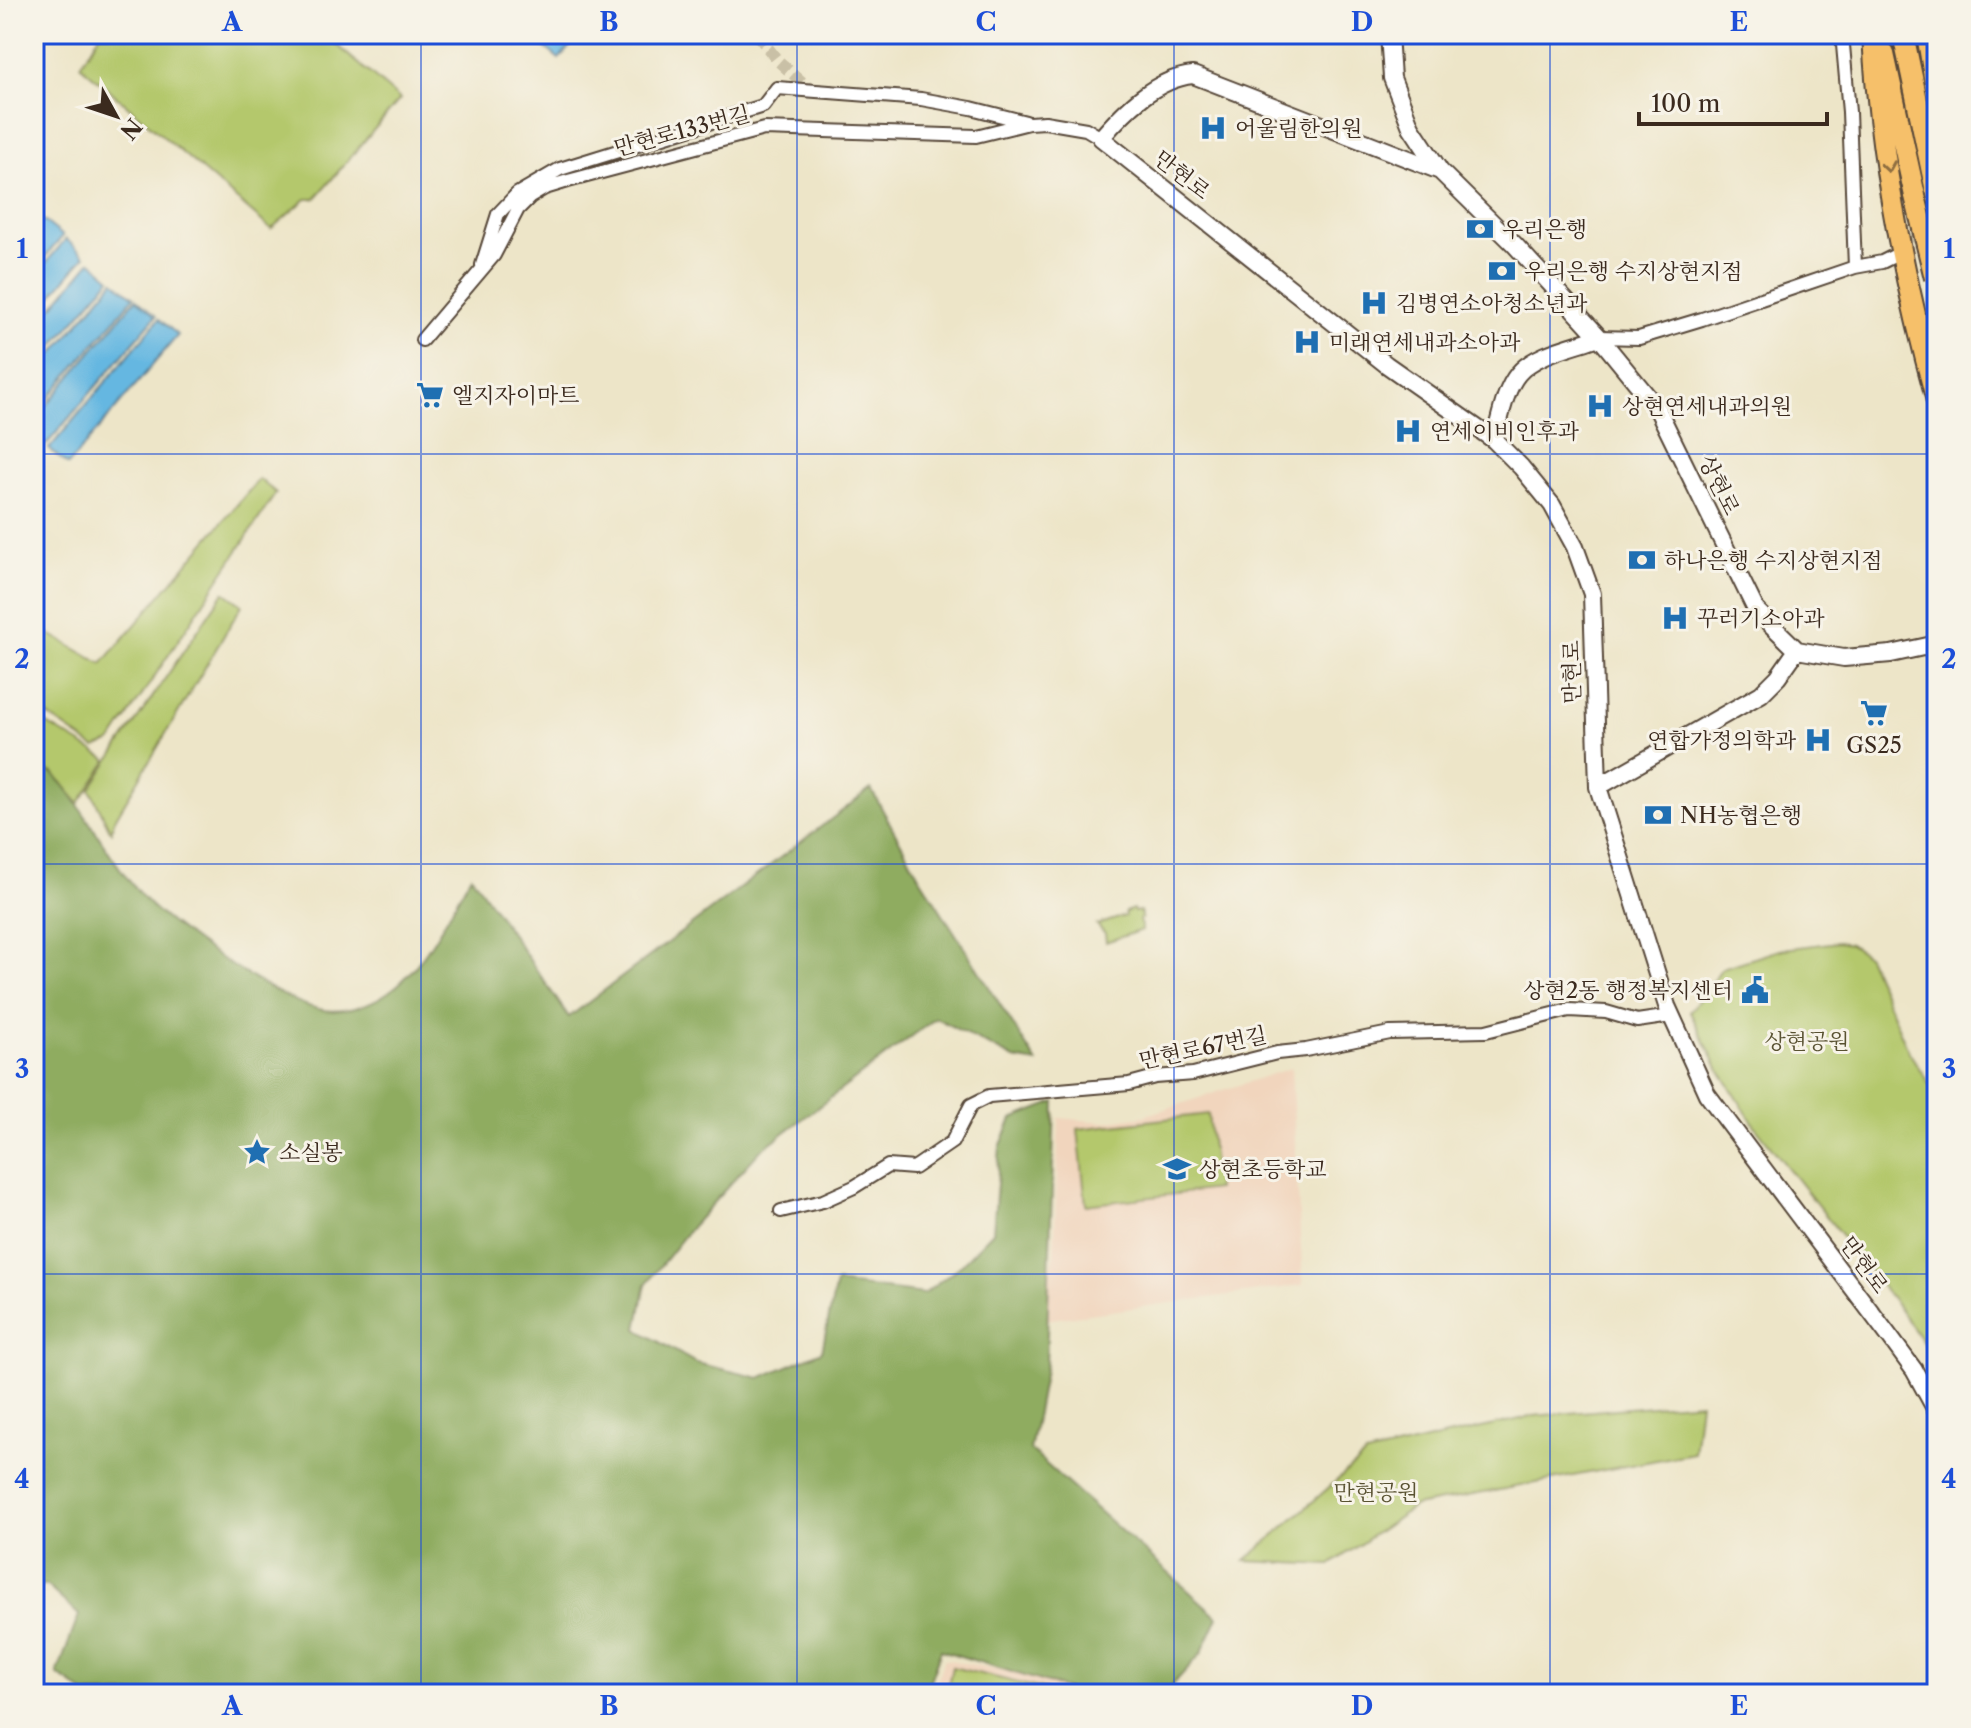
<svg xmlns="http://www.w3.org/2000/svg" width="1971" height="1728" font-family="'Libre Caslon Text','Noto Serif KR',serif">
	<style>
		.built { fill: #f1d5bd }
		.green { fill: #b4c86c; stroke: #787945; stroke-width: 2 }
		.forest { fill: #8fac60; stroke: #656b3f; stroke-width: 2 }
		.water { fill: #65b7e1; stroke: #507080; stroke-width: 2 }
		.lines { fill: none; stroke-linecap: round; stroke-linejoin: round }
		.minor-tunnel { stroke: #c9c0a6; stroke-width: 12; stroke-dasharray: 12 6; stroke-linecap: butt }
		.minor-casing { stroke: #564638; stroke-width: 16 }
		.tertiary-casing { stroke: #564638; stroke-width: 20 }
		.primary-casing { stroke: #564638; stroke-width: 24 }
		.minor { stroke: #fff; stroke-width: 12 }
		.tertiary { stroke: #fff; stroke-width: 16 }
		.primary { stroke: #f6c06b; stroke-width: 20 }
		.primary-bridge-casing { stroke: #564638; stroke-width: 24; stroke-linecap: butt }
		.primary-bridge { stroke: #f6c06b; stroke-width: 20 }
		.oneway { stroke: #8f6e41 }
		.grid { fill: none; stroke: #1d4ed8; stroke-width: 2; stroke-opacity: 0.55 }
		.labels { text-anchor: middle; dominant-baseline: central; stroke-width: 6; stroke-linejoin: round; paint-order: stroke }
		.poi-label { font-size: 22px; fill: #3b2a1e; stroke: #f7f3e8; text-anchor: start }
		.street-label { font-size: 22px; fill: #3b2a1e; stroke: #f7f3e8 }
		.park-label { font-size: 22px; fill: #595232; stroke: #f7f3e8 }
		.neatline { fill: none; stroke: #1d4ed8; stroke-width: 3 }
		.grid-label { font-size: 26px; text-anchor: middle; font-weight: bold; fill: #1d4ed8 }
	</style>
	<rect width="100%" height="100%" fill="#f7f3e8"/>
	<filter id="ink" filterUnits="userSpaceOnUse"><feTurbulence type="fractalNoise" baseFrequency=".0125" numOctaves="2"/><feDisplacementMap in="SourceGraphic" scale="16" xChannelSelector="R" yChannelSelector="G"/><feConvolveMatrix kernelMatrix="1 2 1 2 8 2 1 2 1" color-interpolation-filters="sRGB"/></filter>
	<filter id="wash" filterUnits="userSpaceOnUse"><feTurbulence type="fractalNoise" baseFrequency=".006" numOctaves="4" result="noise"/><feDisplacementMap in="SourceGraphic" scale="32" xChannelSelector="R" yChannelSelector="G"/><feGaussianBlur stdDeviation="1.8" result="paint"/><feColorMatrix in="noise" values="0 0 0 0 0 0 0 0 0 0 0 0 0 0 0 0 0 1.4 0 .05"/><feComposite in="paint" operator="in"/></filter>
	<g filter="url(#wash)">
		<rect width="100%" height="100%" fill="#ede5c8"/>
		<path class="built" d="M 1291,1068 L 1303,1285 L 1037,1321 L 1054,1257 L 1059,1118 L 1104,1122 L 1144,1116 Z
			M 944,1659 L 1103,1690 L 1103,1694 L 933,1694 Z"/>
		<path class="green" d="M 100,34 L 324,34 L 400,99 L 315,199 L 306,199 L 271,229 L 80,65 Z
			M 259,479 L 276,493 L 111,742 L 95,748 L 34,706 L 34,625 L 102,664 Z
			M 224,592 L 242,605 L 114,821 L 111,832 L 90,789 Z
			M 37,718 L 108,760 L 79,803 L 53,773 L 34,767 L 34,723 Z
			M 1133,909 L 1134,912 L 1140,911 L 1142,918 L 1139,920 L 1142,930 L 1106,942 L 1105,934 L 1097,925 L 1125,916 L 1125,912 Z
			M 1838,942 L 1850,944 L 1867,956 L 1909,1052 L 1937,1096 L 1937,1362 L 1893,1300 L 1757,1129 L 1718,1068 L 1690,1012 L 1722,968 L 1783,949 Z
			M 1208,1114 L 1217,1189 L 1086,1205 L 1078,1129 Z
			M 1700,1402 L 1694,1453 L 1415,1506 L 1330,1565 L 1245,1561 L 1366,1455 L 1533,1416 Z
			M 952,1667 L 1047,1690 L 1047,1694 L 946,1694 Z"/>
		<path class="forest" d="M 34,768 L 53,773 L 63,784 C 92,822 115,868 148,903 C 178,933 283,1004 324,1010 C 345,1013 370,1005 387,993 C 423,970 450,911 471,875 L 569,1017 L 871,789 L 919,876 L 1037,1063 L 1014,1059 L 936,1018 L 760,1151 L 693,1225 L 646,1284 L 637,1329 L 696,1363 L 760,1378 L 822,1351 L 836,1283 L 924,1294 L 959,1267 L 993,1232 L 1000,1147 L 1012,1119 L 1055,1102 L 1046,1364 L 1030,1450 L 1218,1617 L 1201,1654 L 1164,1694 L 1083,1694 L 941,1650 L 925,1694 L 86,1694 L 57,1674 L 79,1615 L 46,1585 L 34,1586 Z"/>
		<path class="water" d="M 529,34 L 568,34 L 575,40 L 559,59 Z
			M 43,220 L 63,236 L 34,270 L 34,231 Z
			M 66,239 L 85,256 L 34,317 L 34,277 Z
			M 91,261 L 111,278 L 34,368 L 34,329 Z
			M 114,281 L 134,297 L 34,415 L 34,376 Z
			M 136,299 L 156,316 L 46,445 L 34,435 L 34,420 Z
			M 159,319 L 178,335 L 68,465 L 49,449 Z"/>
	</g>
	<g filter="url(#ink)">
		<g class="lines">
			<path class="minor-tunnel" d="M 757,34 L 777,60 L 811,90
				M 1898,253 L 1937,217"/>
			<g class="minor-casing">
				<path id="minor" d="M 1842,34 L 1849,112 L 1855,267
					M 482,265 L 498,214 L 517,194 L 560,169 L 763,106 L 777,88 L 921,99 L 971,108 L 1026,122
					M 1599,337 L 1639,338 L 1702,319 L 1855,267 L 1882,262 L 1896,255
					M 422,340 L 494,255 L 518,209 L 530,197 L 545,188 L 568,181 L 764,129 L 976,136 L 1029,123 L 1045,122 L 1086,129 L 1101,138
					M 781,1211 L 823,1201 L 854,1187 L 888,1166 L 914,1168 L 952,1142 L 971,1105 L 989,1096 L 1129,1084 L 1155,1077 L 1193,1074 L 1277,1053 L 1306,1050 L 1390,1033 L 1486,1031 L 1569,1010 L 1606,1012 L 1637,1021 L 1671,1016"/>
			</g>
			<g class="tertiary-casing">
				<path id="tertiary" d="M 1389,34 L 1392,78 L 1411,127 L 1440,171 L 1514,244 L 1599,337 L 1657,408 L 1756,610 L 1797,650 L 1820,654 L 1844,658 L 1891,654 L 1937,644
					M 1440,171 L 1193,75 C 1155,79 1125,110 1101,138 L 1387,365 L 1494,440 L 1521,467 L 1552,505 L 1575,547 L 1592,594 L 1598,787 L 1667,1006 L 1707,1094 L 1889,1336 L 1914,1370 L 1937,1412
					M 1494,440 C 1500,420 1504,391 1518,374 C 1535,353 1575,346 1599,337
					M 1598,787 L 1761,694 L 1778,677 L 1797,650"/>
			</g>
			<g class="primary-casing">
				<path id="primary" d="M 1873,34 C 1879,158 1904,281 1937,401
					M 1903,34 L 1937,196
					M 1927,34 L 1937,94
					M 1884,54 L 1915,196"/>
			</g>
			<use href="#minor" class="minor"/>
			<use href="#tertiary" class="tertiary"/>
			<use href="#primary" class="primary"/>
			<g class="primary-bridge-casing">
				<path id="primary-bridge" d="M 1915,196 L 1935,278"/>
			</g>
			<use href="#primary-bridge" class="primary-bridge"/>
		</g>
		<defs><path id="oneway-chevron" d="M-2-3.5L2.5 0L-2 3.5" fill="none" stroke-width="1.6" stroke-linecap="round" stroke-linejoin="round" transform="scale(2)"/></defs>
		<use class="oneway" href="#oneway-chevron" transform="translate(1888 167) rotate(81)"/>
	</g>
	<path class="grid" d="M 421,34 L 421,1694M 797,34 L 797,1694M 1174,34 L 1174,1694M 1550,34 L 1550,1694M 34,454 L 1937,454M 34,864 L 1937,864M 34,1274 L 1937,1274"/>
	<defs>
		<g id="hospital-bare" transform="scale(2.16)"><path d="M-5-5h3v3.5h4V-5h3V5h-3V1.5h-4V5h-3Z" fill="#1f6fb2" stroke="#f7f3e8" stroke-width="2.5" paint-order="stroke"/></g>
		<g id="bank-bare" transform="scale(2.16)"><path d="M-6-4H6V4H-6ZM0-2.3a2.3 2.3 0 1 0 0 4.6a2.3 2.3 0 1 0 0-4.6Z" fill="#1f6fb2" stroke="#f7f3e8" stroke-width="2.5" paint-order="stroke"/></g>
		<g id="supermarket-bare" transform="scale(2.16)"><path d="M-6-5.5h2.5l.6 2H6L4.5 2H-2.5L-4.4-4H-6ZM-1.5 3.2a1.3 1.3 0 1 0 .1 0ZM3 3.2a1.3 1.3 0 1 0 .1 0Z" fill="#1f6fb2" stroke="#f7f3e8" stroke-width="2.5" paint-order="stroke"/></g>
		<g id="civic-bare" transform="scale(2.16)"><path d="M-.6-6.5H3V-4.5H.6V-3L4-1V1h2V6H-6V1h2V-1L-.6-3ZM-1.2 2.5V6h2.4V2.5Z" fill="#1f6fb2" stroke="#f7f3e8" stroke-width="2.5" paint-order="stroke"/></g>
		<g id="sight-bare" transform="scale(2.16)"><path d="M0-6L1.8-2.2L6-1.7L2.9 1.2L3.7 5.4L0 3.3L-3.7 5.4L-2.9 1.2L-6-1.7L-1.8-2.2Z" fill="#1f6fb2" stroke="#f7f3e8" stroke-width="2.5" paint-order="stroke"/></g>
		<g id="school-bare" transform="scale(2.16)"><path d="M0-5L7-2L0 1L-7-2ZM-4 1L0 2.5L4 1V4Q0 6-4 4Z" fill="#1f6fb2" stroke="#f7f3e8" stroke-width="2.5" paint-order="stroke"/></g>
	</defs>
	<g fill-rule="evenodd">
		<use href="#hospital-bare" x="1213" y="128"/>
		<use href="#bank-bare" x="1480" y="229"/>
		<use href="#bank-bare" x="1502" y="271"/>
		<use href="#hospital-bare" x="1374" y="303"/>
		<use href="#hospital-bare" x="1307" y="342"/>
		<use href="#supermarket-bare" x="430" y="395"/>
		<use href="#hospital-bare" x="1600" y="406"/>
		<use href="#hospital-bare" x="1408" y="431"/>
		<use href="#bank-bare" x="1642" y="560"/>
		<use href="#hospital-bare" x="1675" y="618"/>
		<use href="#supermarket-bare" x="1874" y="713"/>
		<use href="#hospital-bare" x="1818" y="740"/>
		<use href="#bank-bare" x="1658" y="815"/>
		<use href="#civic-bare" x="1755" y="990"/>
		<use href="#sight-bare" x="257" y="1152"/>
		<use href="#school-bare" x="1177" y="1169"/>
	</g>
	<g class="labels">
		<g class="poi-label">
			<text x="1235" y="128">어울림한의원</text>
			<text x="1502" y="229">우리은행</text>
			<text x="1524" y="271">우리은행 수지상현지점</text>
			<text x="1396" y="303">김병연소아청소년과</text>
			<text x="1329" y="342">미래연세내과소아과</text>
			<text x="452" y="395">엘지자이마트</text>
			<text x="1622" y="406">상현연세내과의원</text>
			<text x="1430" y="431">연세이비인후과</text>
			<text x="1664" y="560">하나은행 수지상현지점</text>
			<text x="1697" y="618">꾸러기소아과</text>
			<text x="1796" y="740" text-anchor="end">연합가정의학과</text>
			<text x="1874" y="745" text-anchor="middle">GS25</text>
			<text x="1680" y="815">NH농협은행</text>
			<text x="1733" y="990" text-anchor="end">상현2동 행정복지센터</text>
			<text x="279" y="1152">소실봉</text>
			<text x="1199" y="1169">상현초등학교</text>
		</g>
		<g class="street-label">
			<text transform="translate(682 131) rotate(-15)">만현로133번길</text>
			<text transform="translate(1182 175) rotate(38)">만현로</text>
			<text transform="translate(1719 485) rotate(64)">상현로</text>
			<text transform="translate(1572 672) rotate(-91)">만현로</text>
			<text transform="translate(1203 1048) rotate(-12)">만현로67번길</text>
			<text transform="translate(1864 1265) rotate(54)">만현로</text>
		</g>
		<g class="park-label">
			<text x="1807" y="1041">상현공원</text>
			<text x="1376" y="1492">만현공원</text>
		</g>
	</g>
	<rect width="1971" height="1728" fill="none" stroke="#f7f3e8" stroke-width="88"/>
	<g transform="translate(116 116) rotate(130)" stroke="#f7f3e8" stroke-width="6" paint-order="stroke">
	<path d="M0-6L14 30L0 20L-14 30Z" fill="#3b2a1e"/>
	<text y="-12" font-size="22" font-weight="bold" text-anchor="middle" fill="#3b2a1e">N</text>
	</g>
	<path d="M1639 112v12h188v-12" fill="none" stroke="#3b2a1e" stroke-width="4"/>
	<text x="1651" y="112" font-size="24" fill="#3b2a1e" stroke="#f7f3e8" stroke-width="6" paint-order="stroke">100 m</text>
	<rect x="44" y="44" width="1883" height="1640" class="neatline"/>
	<g class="grid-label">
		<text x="232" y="31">A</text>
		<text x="609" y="31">B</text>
		<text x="986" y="31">C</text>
		<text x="1362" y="31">D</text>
		<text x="1739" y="31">E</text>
		<text x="22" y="258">1</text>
		<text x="1949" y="258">1</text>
		<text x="22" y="668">2</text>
		<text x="1949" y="668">2</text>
		<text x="22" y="1078">3</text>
		<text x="1949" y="1078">3</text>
		<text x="22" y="1488">4</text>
		<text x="1949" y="1488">4</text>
		<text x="232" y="1715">A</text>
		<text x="609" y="1715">B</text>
		<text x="986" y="1715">C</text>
		<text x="1362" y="1715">D</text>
		<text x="1739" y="1715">E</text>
	</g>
</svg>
